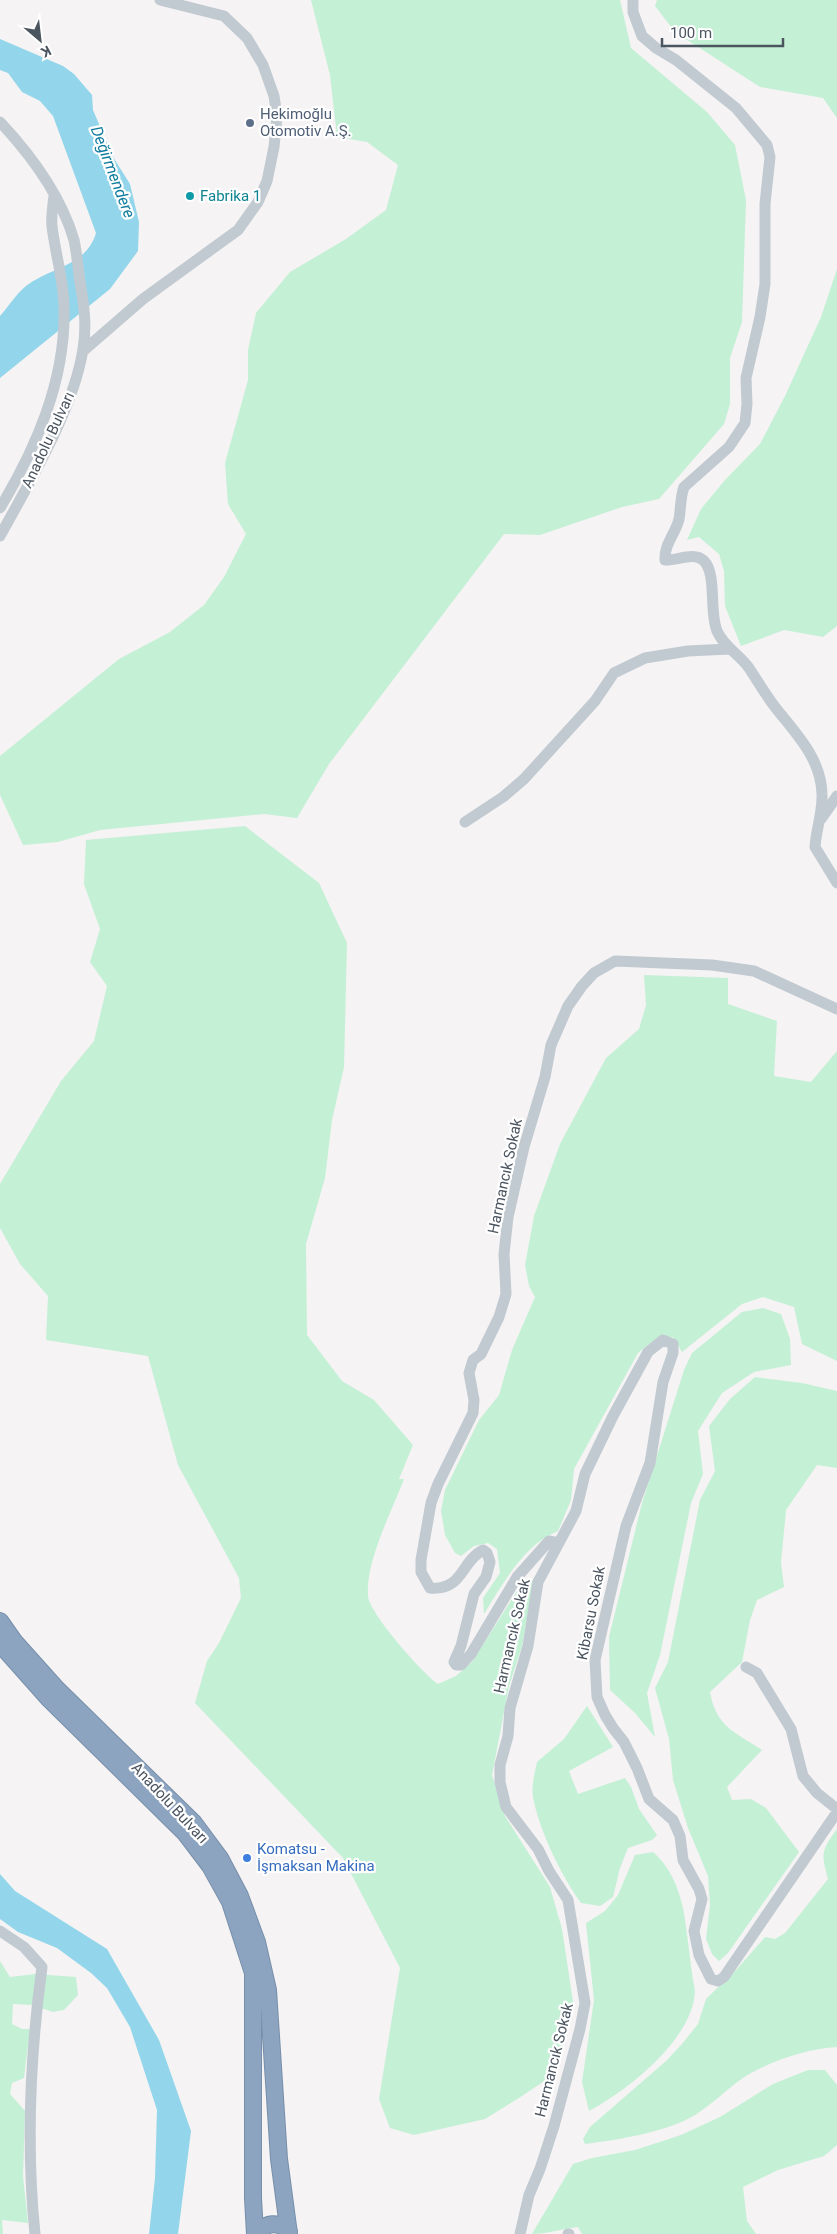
<svg xmlns="http://www.w3.org/2000/svg" width="837" height="2234" font-family="Roboto,sans-serif">
	<style>
		.green { fill: #c4f0d6 }
		.water { fill: #93d6eb }
		.lines { fill: none; stroke-linecap: round; stroke-linejoin: round }
		.highway-casing { stroke: #778fab; stroke-width: 18 }
		.minor { stroke: #c1c9d1; stroke-width: 11 }
		.highway { stroke: #8ca4bf; stroke-width: 16 }
		.service-dot { fill: #5c6f8a; stroke: #fff; stroke-width: 2 }
		.culture-dot { fill: #0f9aa8; stroke: #fff; stroke-width: 2 }
		.shop-dot { fill: #3f7fe0; stroke: #fff; stroke-width: 2 }
		.labels { text-anchor: middle; dominant-baseline: central; stroke-width: 4.5; stroke-linejoin: round; paint-order: stroke }
		.service-label { font-size: 15px; fill: #4e5e75; stroke: #fff; text-anchor: start }
		.culture-label { font-size: 15px; fill: #0d838f; stroke: #fff; text-anchor: start }
		.street-label { font-size: 15px; fill: #4b5560; stroke: #fff }
		.shop-label { font-size: 15px; fill: #366cbe; stroke: #fff; text-anchor: start }
		.water-label { font-size: 16px; font-style: italic; fill: #107c9e; stroke: #fff }
	</style>
	<rect width="100%" height="100%" fill="#f5f3f3"/>
	<path class="green" d="M 311,0 L 620,0 L 631,48 L 707,112 L 735,145 L 746,200 L 742,322 L 730,358 L 730,404 L 724,424 L 659,499 L 622,507 L 540,535 L 504,534 L 329,764 L 297,818 L 264,814 L 100,830 L 58,842 L 23,845 L 0,795 L 0,756 L 119,659 L 170,632 L 204,605 L 224,577 L 246,534 L 228,504 L 225,463 L 248,380 L 248,350 L 256,313 L 290,272 L 346,239 L 386,210 L 398,165 L 367,142 L 337,137 L 330,75 Z
		M 657,0 L 837,0 L 837,118 L 823,98 L 760,87 L 675,32 L 655,6 Z
		M 837,269 L 837,626 L 823,637 L 784,630 L 741,646 L 725,606 L 724,571 L 719,554 L 699,537 L 687,540 L 701,509 L 725,480 L 760,444 L 785,396 L 821,317 Z
		M 245,826 L 319,883 L 347,943 L 344,1067 L 332,1120 L 325,1178 L 306,1244 L 307,1335 L 342,1381 L 374,1400 L 413,1445 L 399,1479 L 404,1479 C 392,1511 365,1562 368,1596 C 369,1613 422,1673 438,1684 L 456,1676 L 472,1662 L 524,1580 L 534,1580 L 522,1646 L 509,1686 L 492,1775 L 505,1816 L 550,1887 L 562,1929 L 574,2008 L 553,2075 L 522,2096 L 485,2119 L 414,2135 L 390,2128 L 379,2099 L 400,1968 L 343,1858 L 195,1703 L 207,1661 L 219,1643 L 241,1598 L 239,1578 L 178,1465 L 148,1356 L 46,1340 L 48,1296 L 20,1264 L 0,1228 L 0,1184 L 61,1081 L 94,1041 L 107,986 L 90,962 L 100,929 L 84,884 L 86,840 Z
		M 644,975 L 728,978 L 728,1004 L 777,1021 L 774,1076 L 811,1082 L 837,1051 L 837,1361 L 802,1344 L 794,1307 L 763,1297 L 742,1304 L 682,1352 L 673,1337 C 657,1336 650,1343 638,1353 L 574,1469 L 571,1500 L 558,1531 C 524,1544 502,1585 484,1614 L 483,1598 L 500,1573 L 497,1549 L 488,1543 L 474,1546 L 461,1556 L 455,1553 L 445,1535 L 441,1511 L 445,1490 L 479,1420 L 499,1395 L 512,1350 L 535,1297 L 529,1286 L 525,1265 L 534,1216 L 560,1144 L 606,1058 L 639,1029 L 646,1005 Z
		M 763,1308 L 781,1314 L 790,1339 L 791,1365 L 754,1372 L 722,1393 L 698,1431 L 703,1474 L 691,1503 L 660,1655 L 647,1693 L 655,1737 L 635,1713 L 610,1690 L 609,1637 L 642,1503 L 684,1370 L 692,1353 L 742,1312 Z
		M 755,1377 L 802,1383 L 837,1391 L 837,1468 L 817,1465 L 786,1510 L 781,1563 L 784,1587 L 757,1600 L 750,1620 L 742,1662 L 710,1692 C 716,1727 735,1732 762,1750 L 727,1787 L 732,1800 L 751,1799 L 766,1808 L 799,1852 L 728,1953 L 719,1961 L 712,1954 L 706,1939 L 710,1905 L 708,1876 L 688,1828 L 673,1780 L 669,1739 L 655,1688 L 668,1662 L 700,1500 L 715,1471 L 709,1426 L 730,1399 Z
		M 587,1706 L 613,1747 L 569,1771 L 578,1794 L 625,1778 L 631,1787 L 639,1809 L 657,1835 L 652,1840 L 628,1848 L 620,1868 L 613,1897 L 600,1906 L 581,1903 C 561,1875 539,1830 533,1797 C 531,1786 535,1772 537,1762 L 564,1739 Z
		M 837,1829 L 837,2047 C 808,2048 764,2063 740,2080 C 725,2091 711,2105 695,2115 C 667,2132 617,2140 585,2144 L 583,2139 L 590,2127 L 666,2061 L 682,2044 L 698,2024 L 706,1999 L 737,1969 L 765,1937 L 775,1939 L 785,1933 L 828,1879 C 821,1853 821,1851 837,1829 Z
		M 653,1852 C 677,1873 684,1905 687,1935 C 689,1947 690,1960 692,1973 C 692,1979 695,1986 695,1992 C 692,2040 628,2090 589,2111 L 582,2082 L 594,2000 L 586,1923 L 605,1911 L 618,1895 L 635,1855 Z
		M 0,1961 L 10,1977 L 35,1974 L 76,1977 L 78,1995 L 64,2010 L 53,2012 L 32,2005 L 13,2004 L 12,2024 L 22,2029 L 30,2029 L 24,2078 L 12,2083 L 10,2094 L 25,2111 L 23,2176 L 28,2223 L 2,2220 L 3,2234 L 0,2234 Z
		M 808,2070 L 825,2070 L 837,2085 L 837,2145 L 824,2156 L 778,2170 L 743,2187 L 747,2221 L 756,2234 L 582,2234 L 578,2227 C 562,2229 546,2234 532,2234 L 573,2164 L 592,2158 L 635,2150 L 681,2135 L 720,2117 L 773,2084 Z"/>
	<path class="water" d="M 0,39 L 63,66 L 74,74 L 92,95 L 93,110 L 113,157 L 130,184 L 139,222 L 138,251 L 110,289 L 0,378 L 0,316 C 8,307 16,294 26,286 C 50,267 86,267 96,233 L 53,116 L 40,101 L 22,92 L 8,73 L 0,70 Z
		M 0,1874 L 15,1891 L 107,1949 L 159,2040 L 191,2131 L 178,2234 L 149,2234 L 155,2178 L 157,2110 L 130,2027 L 107,1988 L 91,1973 L 57,1948 L 18,1932 L 0,1919 Z"/>
	<g class="lines">
		<g class="highway-casing">
			<path id="highway" d="M 0,1621 L 14,1641 L 57,1689 L 194,1823 L 220,1858 L 240,1896 L 257,1942 L 268,1990 L 279,2159 L 289,2234
				M 0,1644 L 48,1698 L 185,1833 L 210,1866 L 230,1902 L 253,1973 L 253,2198 L 255,2234
				M 257,2234 C 266,2222 278,2221 289,2231"/>
		</g>
		<path class="minor" d="M 633,0 L 633,12 L 642,36 L 656,48 L 676,60 L 736,108 L 767,145 L 770,157 L 765,204 L 765,284 L 760,317 L 746,378 L 747,404 L 745,423 L 729,447 L 684,487 C 680,498 681,508 679,519 C 676,533 664,544 665,560 C 677,561 694,551 704,561 C 717,574 709,612 717,631 C 724,647 739,654 749,668 C 759,683 768,699 779,712 C 799,737 821,760 822,794 C 823,811 816,830 815,847 L 837,883
			M 0,122 C 31,155 61,196 74,240 C 77,254 78,268 80,282 C 84,305 87,326 83,349 C 74,409 29,483 0,536
			M 83,351 L 143,299 L 238,230 L 258,202 L 267,181 L 274,147 L 277,116 L 274,96 L 263,65 L 247,38 L 224,16 L 160,0
			M 0,508 C 36,448 66,380 64,308 C 64,281 55,253 52,226 C 51,216 53,205 54,196
			M 821,819 L 837,796
			M 465,822 L 503,797 L 524,779 L 595,701 L 614,673 L 645,658 L 688,651 L 729,649
			M 559,1543 L 549,1541 L 517,1577 L 471,1654 L 461,1665 L 456,1665 L 454,1662 L 461,1646 L 474,1594 L 486,1577 L 490,1562 L 487,1553 L 483,1550 C 461,1561 463,1591 430,1588 L 421,1572 L 421,1560 L 431,1503 L 438,1484 L 473,1413 L 474,1400 L 469,1373 L 473,1360 L 481,1354 L 499,1317 L 506,1294 L 504,1254 L 508,1217 L 524,1147 L 545,1077 L 551,1045 L 568,1006 L 582,986 L 594,973 L 615,961 L 712,965 L 754,971 L 837,1009
			M 746,1667 L 757,1673 L 791,1729 L 803,1776 L 817,1793 L 837,1809
			M 0,1931 L 24,1947 L 42,1967 C 30,2056 26,2145 35,2234
			M 520,2234 L 529,2195 L 540,2169 L 554,2126 L 580,2029 L 585,2003 L 568,1900 L 549,1871 L 538,1849 L 506,1807 L 500,1782 L 500,1765 L 508,1736 L 510,1708 L 528,1646 L 538,1582 L 576,1511 L 585,1474 L 613,1416 L 648,1352 L 663,1340 L 673,1344 L 673,1353 L 663,1382 L 650,1463 L 626,1526 L 595,1660 L 597,1697 L 605,1715 L 613,1728 L 624,1742 L 637,1768 L 649,1799 L 673,1820 L 680,1836 L 683,1860 L 699,1889 L 702,1899 L 694,1931 L 699,1955 L 711,1979 L 718,1981 L 724,1977 L 837,1812
			M 568,2234 L 569,2234"/>
		<use href="#highway" class="highway"/>
	</g>
	<circle class="service-dot" cx="250" cy="123" r="5"/>
	<circle class="culture-dot" cx="190" cy="196" r="5"/>
	<circle class="shop-dot" cx="247" cy="1858" r="5"/>
	<g class="labels">
		<g class="service-label">
			<text x="260" y="114">Hekimoğlu<tspan x="260" dy="17">Otomotiv A.Ş.</tspan></text>
		</g>
		<g class="culture-label">
			<text x="200" y="196">Fabrika 1</text>
		</g>
		<g class="street-label">
			<text transform="translate(48 440) rotate(-65)">Anadolu Bulvarı</text>
			<text transform="translate(505 1176) rotate(-78)">Harmancık Sokak</text>
			<text transform="translate(591 1613) rotate(-79)">Kibarsu Sokak</text>
			<text transform="translate(512 1636) rotate(-77)">Harmancık Sokak</text>
			<text transform="translate(170 1803) rotate(47)">Anadolu Bulvarı</text>
			<text transform="translate(554 2060) rotate(-76)">Harmancık Sokak</text>
		</g>
		<g class="shop-label">
			<text x="257" y="1849">Komatsu -<tspan x="257" dy="17">İşmaksan Makina</tspan></text>
		</g>
		<g class="water-label">
			<text transform="translate(113 172) rotate(69)">Değirmendere</text>
		</g>
	</g>
	<g transform="translate(40 40) rotate(152)" stroke="#ffffff" stroke-width="4" paint-order="stroke">
	<path d="M0-4L9 19L0 12L-9 19Z" fill="#4b5560"/>
	<text y="-8" font-size="14" font-weight="bold" text-anchor="middle" fill="#4b5560">K</text>
	</g>
	<path d="M662 38v8h121v-8" fill="none" stroke="#4b5560" stroke-width="2.5"/>
	<text x="670" y="38" font-size="15" fill="#4b5560" stroke="#ffffff" stroke-width="4" paint-order="stroke">100 m</text>
</svg>
